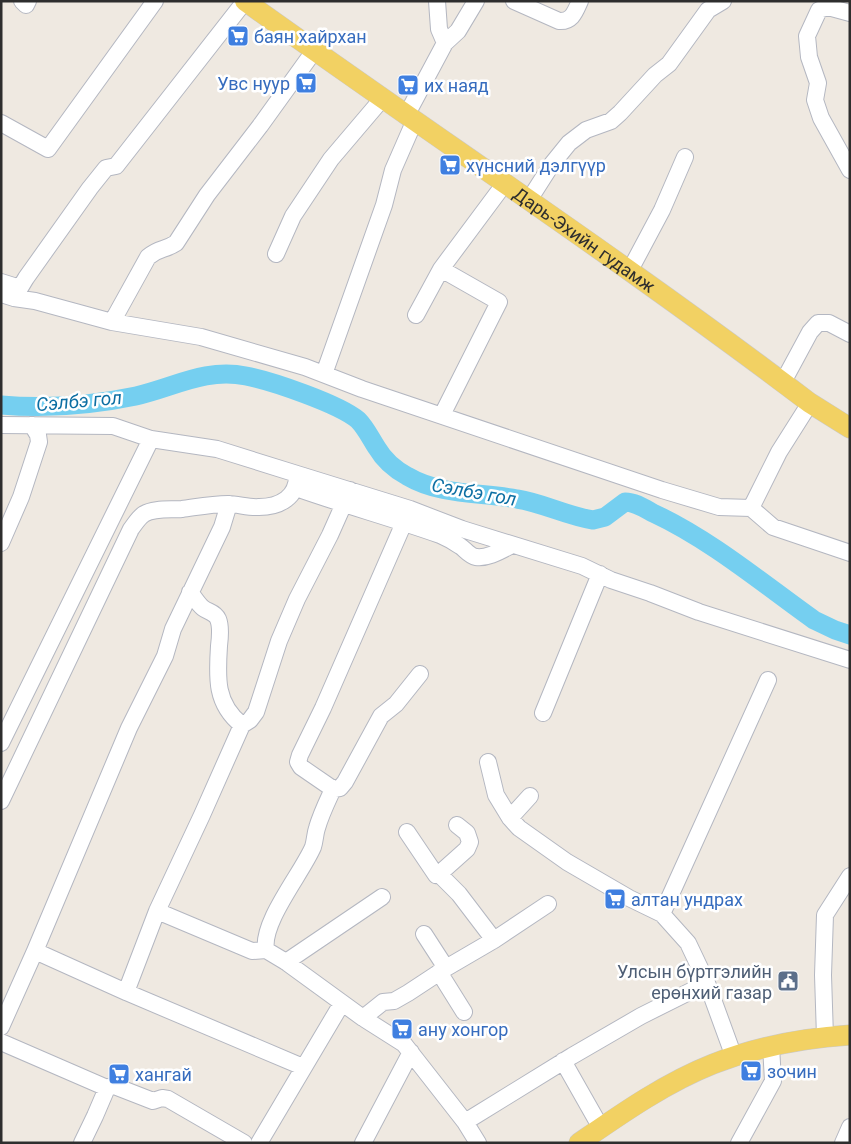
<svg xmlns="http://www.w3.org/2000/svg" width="851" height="1144" font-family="Roboto,sans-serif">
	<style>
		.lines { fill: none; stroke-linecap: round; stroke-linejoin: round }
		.river { stroke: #75cff0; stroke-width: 19 }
		.minor-casing { stroke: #b4b7c1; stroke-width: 18 }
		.major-casing { stroke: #c9c9c9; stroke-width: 21 }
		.minor { stroke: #fff; stroke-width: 16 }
		.major { stroke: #f2d163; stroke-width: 20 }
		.labels { text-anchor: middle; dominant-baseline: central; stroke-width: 5; stroke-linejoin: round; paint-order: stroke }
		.shop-label { font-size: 18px; fill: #366cbe; stroke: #fff; text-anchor: start }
		.street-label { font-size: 18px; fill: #2e2e2e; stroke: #fff }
		.service-label { font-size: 18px; fill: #4e5e75; stroke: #fff; text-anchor: end }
		.water-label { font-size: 19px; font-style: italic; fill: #0d6fa3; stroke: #fff }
	</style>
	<rect width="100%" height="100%" fill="#efe9e1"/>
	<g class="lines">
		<path class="river" d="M 1,405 C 46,409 93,405 136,396 C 175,387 205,368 246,376 C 272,381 339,404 358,420 C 366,428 371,439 377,448 C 384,460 396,470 407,476 C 441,496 481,492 517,499 C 543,503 567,516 593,520 L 605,517 L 625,502 C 635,502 644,508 653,513 C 711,540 762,583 814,620 L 835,630 L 850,635"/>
		<g class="minor-casing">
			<path id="minor" d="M 22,1 L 26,5 L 28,1
				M 437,1 L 439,29 L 445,43
				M 514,1 L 559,21 C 572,22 575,12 580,1
				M 850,13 L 828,7 L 819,10 L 807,36 L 809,57 L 818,83 L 815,100 L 821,118 L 850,170
				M 406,116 L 445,43 L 458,31 L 476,1
				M 1,123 L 48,149 L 155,1
				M 529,200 L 552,164 L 569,143 L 586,130 L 611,121 L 620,113 L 655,75 L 669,64 L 708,10 L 723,1
				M 276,254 L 293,216 L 331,159 L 382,99
				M 441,269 L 499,302 L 442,415
				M 629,272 L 662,210 L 685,157
				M 1,282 L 20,288
				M 1,294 L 14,298 L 35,301 L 112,322 L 201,337 L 305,367 L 362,389 L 662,490 L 719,507 L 751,508 L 773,527 L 850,553
				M 14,298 L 26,278 L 90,188 L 106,168 L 116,166 L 245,1
				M 416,315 L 441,269 L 505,183
				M 112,322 L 148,257 C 160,247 164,251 176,243 L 207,195 L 260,126 L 314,51
				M 324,374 L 384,205 L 393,170 L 414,122
				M 783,382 L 810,332 L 818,323 L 829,323 L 850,334
				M 1,425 L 113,426 L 151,439 L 217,449 L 297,474
				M 296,488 C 344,505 392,518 440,535 C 447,538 454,542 460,546 C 465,549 469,556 476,557 C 488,559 502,550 512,545
				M 751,508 L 779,452 L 810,403
				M 1,543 L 21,497 L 39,442 L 38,435 L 32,425
				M 190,592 C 194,597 198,604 203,608 C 208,612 215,612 218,619 C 221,626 220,638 219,646 C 217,677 215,704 242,725
				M 543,713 L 600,574
				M 1,743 L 151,439
				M 488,762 L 496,795 L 510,818 L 519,828 L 567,862 L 629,898 L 662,914
				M 333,789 L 340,788 L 345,782 L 381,716 L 396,704 L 420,674
				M 1,801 L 131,529 C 135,524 138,518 144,514 C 154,508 170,510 182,509 C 197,507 212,504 228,504 C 238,504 249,508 259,507 C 280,507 298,497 297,474 L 410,509 L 462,529 L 582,566 L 611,580 L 650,593 L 699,612 L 850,660
				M 510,818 L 530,796
				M 407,832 L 436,875 L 439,874 L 459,894 L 494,940
				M 439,874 L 467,849 L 470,842 L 467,833 L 457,825
				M 157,911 L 252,951 L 266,950 L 286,962 L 363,1018 L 404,1044 L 465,1122 L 478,1143
				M 424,934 L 446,968
				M 266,950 C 261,922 302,873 313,847 C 315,841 315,834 317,828 C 321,814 327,802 333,789 L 301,767 L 298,762 L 300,755 L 323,708 L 410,509
				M 35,951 L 126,992 L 303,1067
				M 286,962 L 382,897
				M 439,972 L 464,1012
				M 126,992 L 157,911 L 202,815 L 242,725 L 250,720 L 256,712 L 279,641 L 297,599 L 330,535 L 350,490
				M 363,1018 L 383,1002 L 394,1001 L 408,993 L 446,968 L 494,940 L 548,904
				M 1,1027 L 35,951 L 129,728 L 165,656 L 173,629 L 222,527 L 229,504
				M 825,1037 L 823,975 L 825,915 L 850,876
				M 1,1042 L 107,1088 L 95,1116 L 82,1143
				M 734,1057 L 707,983 L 688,943 L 662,914 L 768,680
				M 563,1061 L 601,1128
				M 107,1088 L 112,1086 L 117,1087 L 153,1101 L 162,1098 L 168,1099 L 244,1143
				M 465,1122 L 572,1056 L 641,1016 L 707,983
				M 259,1143 L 342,1003
				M 363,1143 L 411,1052
				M 739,1143 L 773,1081 L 771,1046
				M 843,1143 L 850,1127"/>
		</g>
		<g class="major-casing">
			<g id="major">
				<path id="s1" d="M 245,1 C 433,136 626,263 810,403 L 850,428"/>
				<path d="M 579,1143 C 621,1114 665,1083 713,1064 C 756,1047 803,1038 850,1035"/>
			</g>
		</g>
		<use href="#minor" class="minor"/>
		<use href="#major" class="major"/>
	</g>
	<defs>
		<g id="supermarket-square" transform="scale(1.125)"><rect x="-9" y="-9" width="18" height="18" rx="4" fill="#3f7fe0" stroke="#fff"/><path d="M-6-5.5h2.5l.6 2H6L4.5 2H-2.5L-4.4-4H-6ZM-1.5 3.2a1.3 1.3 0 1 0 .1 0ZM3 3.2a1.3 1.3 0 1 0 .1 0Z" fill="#fff"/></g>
		<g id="civic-square" transform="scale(1.125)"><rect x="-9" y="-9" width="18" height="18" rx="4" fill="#5c6f8a" stroke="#fff"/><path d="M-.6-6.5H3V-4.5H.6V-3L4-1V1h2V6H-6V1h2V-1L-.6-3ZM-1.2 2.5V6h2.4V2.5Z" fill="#fff"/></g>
	</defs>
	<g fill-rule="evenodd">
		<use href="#supermarket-square" x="238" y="36"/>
		<use href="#supermarket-square" x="306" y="83"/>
		<use href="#supermarket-square" x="408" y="85"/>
		<use href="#supermarket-square" x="450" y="165"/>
		<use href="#supermarket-square" x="615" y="899"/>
		<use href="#civic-square" x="788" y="981"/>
		<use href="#supermarket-square" x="402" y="1029"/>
		<use href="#supermarket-square" x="751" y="1071"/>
		<use href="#supermarket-square" x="119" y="1074"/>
	</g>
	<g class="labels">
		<g class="shop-label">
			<text x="254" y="36">баян хайрхан</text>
			<text x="290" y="83" text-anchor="end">Увс нуур</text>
			<text x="424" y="85">их наяд</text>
			<text x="466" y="165">хүнсний дэлгүүр</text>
			<text x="631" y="899">алтан ундрах</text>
			<text x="418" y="1029">ану хонгор</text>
			<text x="767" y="1071">зочин</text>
			<text x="135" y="1074">хангай</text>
		</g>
		<g class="street-label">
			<text stroke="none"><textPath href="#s1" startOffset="415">Дарь-Эхийн гудамж</textPath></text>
		</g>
		<g class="service-label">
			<text x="772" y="971">Улсын бүртгэлийн<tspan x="772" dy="21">ерөнхий газар</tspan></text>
		</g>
		<g class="water-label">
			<text transform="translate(79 401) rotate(-5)">Сэлбэ гол</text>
			<text transform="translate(474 492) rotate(10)">Сэлбэ гол</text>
		</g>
	</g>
	<rect width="851" height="1144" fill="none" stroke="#2e2e2e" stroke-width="5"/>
</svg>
